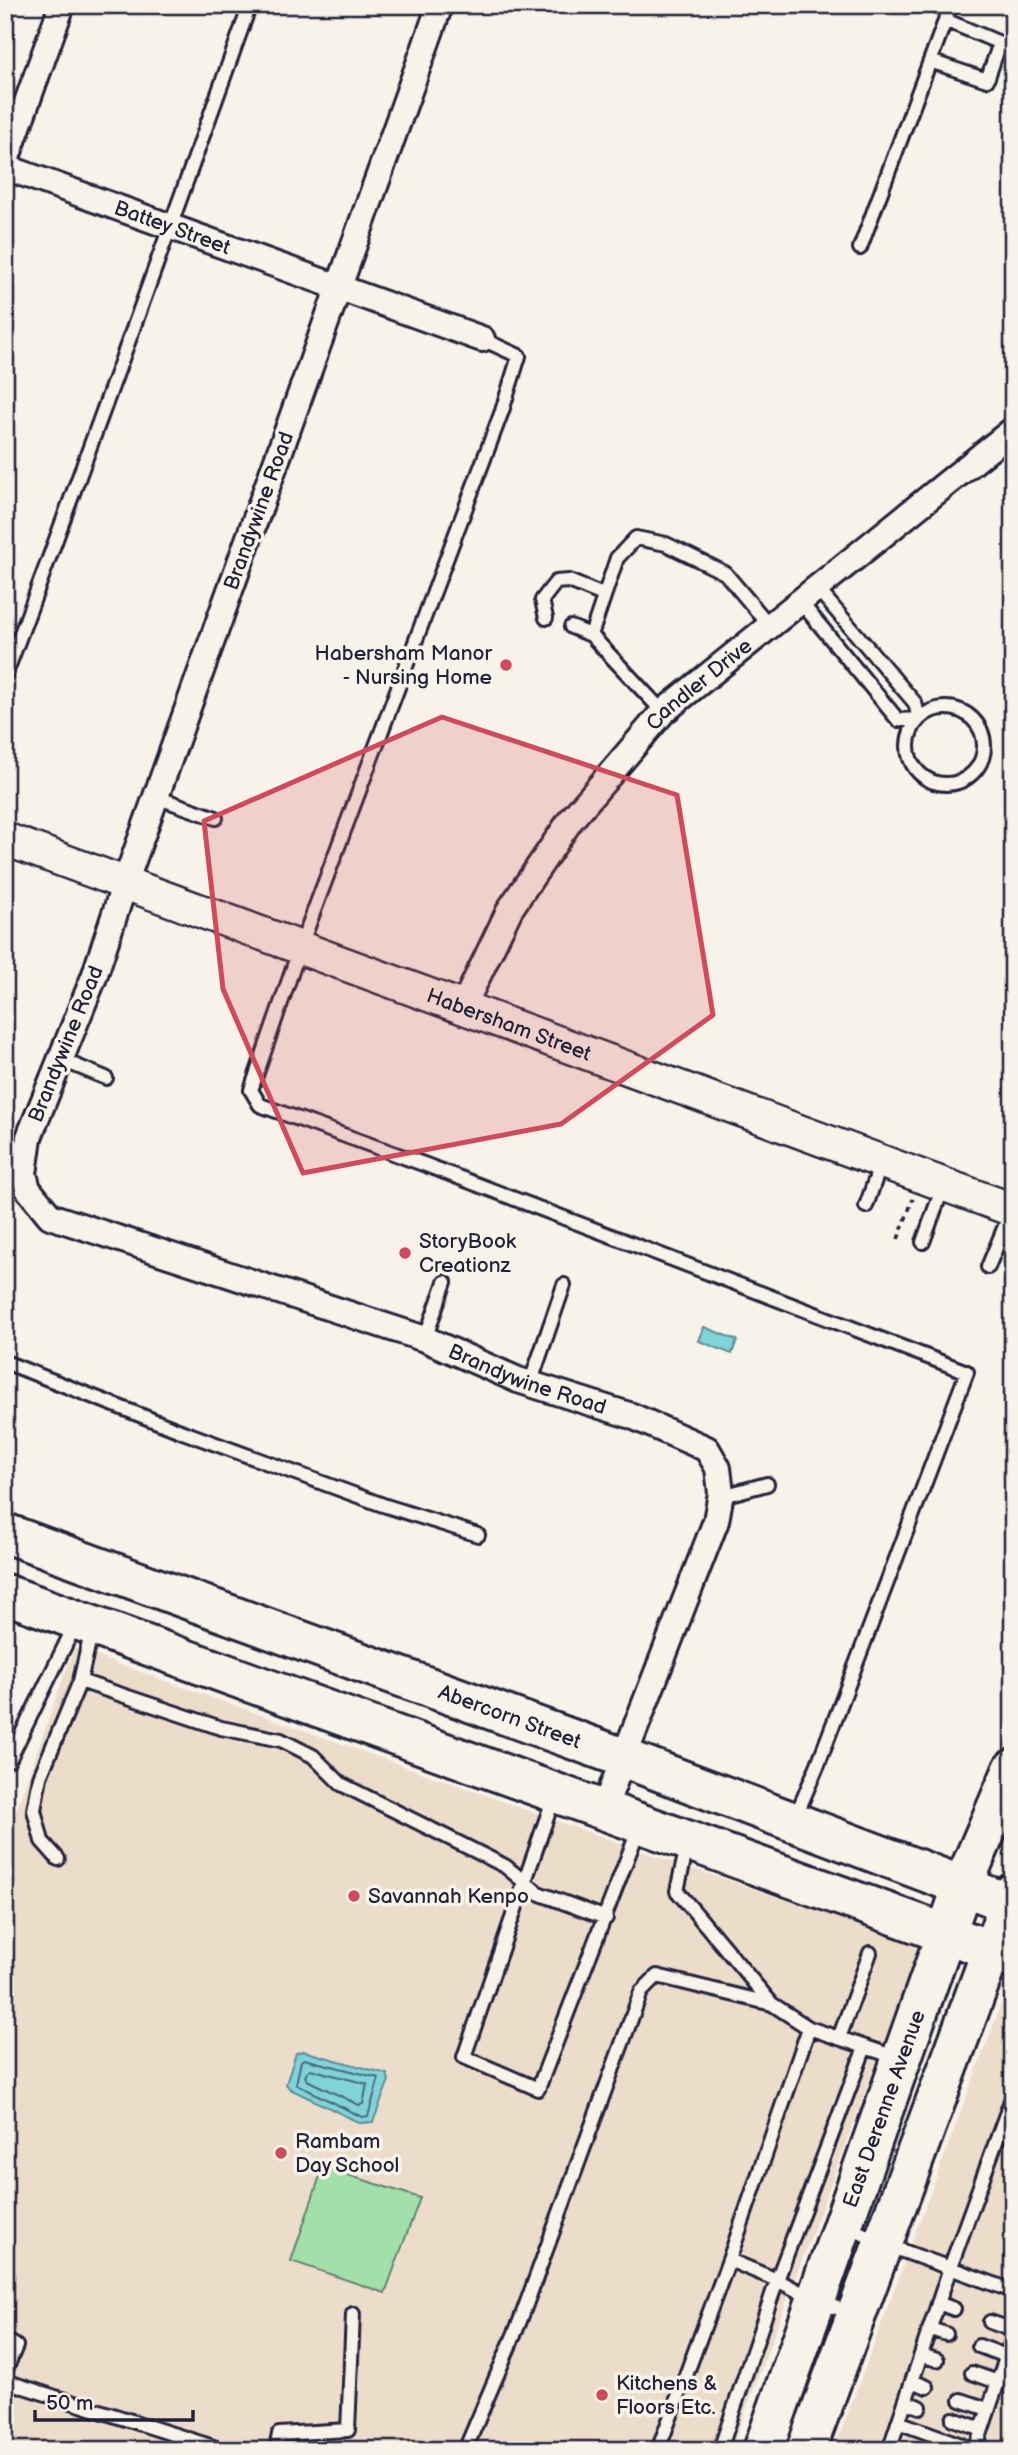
<svg xmlns="http://www.w3.org/2000/svg" width="1018" height="2455" font-family="'Balsamiq Sans',sans-serif">
	<style>
		.built { fill: #ecddca }
		.green { fill: #a1e0a8; stroke: #628172; stroke-width: 2 }
		.water { fill: #81d3da; stroke: #5b8c9a; stroke-width: 2 }
		.lines { fill: none; stroke-linecap: round; stroke-linejoin: round }
		.shore { stroke: #48697b; stroke-width: 2 }
		.service-casing { stroke: #22223b; stroke-width: 18 }
		.minor-casing { stroke: #22223b; stroke-width: 30 }
		.tertiary-casing { stroke: #22223b; stroke-width: 37 }
		.primary-casing { stroke: #22223b; stroke-width: 44 }
		.trunk-casing { stroke: #22223b; stroke-width: 44 }
		.path { stroke: #22223b; stroke-width: 3.5; stroke-dasharray: 5 5; stroke-linecap: butt }
		.service { stroke: #f7f3e8; stroke-width: 12 }
		.minor { stroke: #f7f3e8; stroke-width: 24 }
		.tertiary { stroke: #f7f3e8; stroke-width: 32 }
		.primary { stroke: #f7f3e8; stroke-width: 38 }
		.trunk { stroke: #f7f3e8; stroke-width: 38 }
		.marked { fill: #d1495b; fill-opacity: 0.2; stroke: #d1495b; stroke-width: 5; stroke-linejoin: round }
		.poi-dot { fill: #d1495b; stroke: #f7f3e8; stroke-width: 2.5 }
		.labels { text-anchor: middle; dominant-baseline: central; stroke-width: 7; stroke-linejoin: round; paint-order: stroke }
		.street-label { font-size: 21px; fill: #22223b; stroke: #f7f3e8 }
		.poi-label { font-size: 21px; fill: #22223b; stroke: #f7f3e8; text-anchor: start }
	</style>
	<rect width="100%" height="100%" fill="#f7f3e8"/>
	<filter id="ink" filterUnits="userSpaceOnUse"><feTurbulence type="fractalNoise" baseFrequency=".0143" numOctaves="2"/><feDisplacementMap in="SourceGraphic" scale="14" xChannelSelector="R" yChannelSelector="G"/><feConvolveMatrix kernelMatrix="1 2 1 2 8 2 1 2 1" color-interpolation-filters="sRGB"/></filter>
	<g filter="url(#ink)">
		<path class="built" d="M 74,1648 L 661,1858 L 920,1945 L 731,2450 L 5,2448 L 5,1841 Z
			M 1006,1991 L 1013,1993 L 1013,2450 L 834,2450 Z"/>
		<path class="green" d="M 323,2167 L 420,2198 L 385,2293 L 291,2261 Z"/>
		<path class="water" d="M 704,1327 L 737,1340 L 732,1354 L 699,1341 Z
			M 303,2051 L 387,2074 L 389,2080 L 373,2122 L 360,2123 L 290,2089 L 286,2084 L 296,2053 Z"/>
		<g class="lines">
			<path class="shore" d="M 304,2059 L 379,2078 L 368,2116 L 362,2117 L 296,2084 L 301,2061 Z
				M 310,2069 L 367,2084 L 363,2104 L 359,2105 L 307,2080 L 305,2076 Z"/>
			<g class="service-casing">
				<path id="service" d="M 930,61 L 987,80 L 1000,43 L 945,20
					M 860,248 L 951,5
					M 482,339 L 519,356 L 502,411 L 300,948 L 251,1090 L 260,1105 L 426,1165 L 967,1372 L 818,1764 L 795,1818
					M 799,600 L 898,720 L 919,719 L 915,703 L 816,587
					M 546,618 L 542,600 L 556,582 L 569,581 L 603,595
					M 571,627 L 591,635
					M 5,676 C 89,454 169,229 250,5
					M908 746a38 38 0 1 1 76 0a38 38 0 1 1-76 0Z
					M 663,712 L 591,635 L 617,558 L 636,538 L 666,544 L 725,573 L 769,625
					M 156,797 L 216,818
					M 62,1060 L 106,1078
					M 866,1206 L 881,1163
					M 923,1242 L 944,1184
					M 988,1267 L 1012,1209
					M 425,1339 L 445,1282
					M 5,1362 L 183,1432 L 383,1505 L 478,1535
					M 530,1384 L 564,1285
					M 721,1493 L 730,1494 L 767,1484
					M 80,1681 L 221,1728 L 281,1740 L 313,1756 L 341,1784 L 505,1866 L 538,1893 L 606,1918
					M 9,1760 L 76,1623
					M 554,1797 L 464,2057 L 538,2089 L 639,1828
					M 687,1846 L 677,1891 L 772,2004 L 809,2028 L 898,2058
					M 58,1859 L 42,1841 L 34,1810 L 40,1777 L 80,1681 L 92,1629
					M 839,2038 L 870,1953
					M 847,2226 L 881,2243 L 1013,2291
					M 938,2303 L 954,2309
					M 851,2313 L 815,2300 L 777,2280 L 865,2047
					M 990,2322 L 1013,2330
					M 930,2329 L 946,2334
					M 5,2339 L 16,2346 L 5,2372
					M 979,2346 L 1006,2356
					M 921,2355 L 937,2360
					M 972,2373 L 998,2382
					M 5,2381 L 223,2450
					M 912,2381 L 927,2387
					M 961,2400 L 988,2409
					M 905,2402 L 920,2407
					M 953,2419 L 982,2429
					M 898,2422 L 975,2450
					M 276,2450 L 279,2434 L 348,2430 L 353,2314
					M 465,2450 L 520,2321 L 641,1992 L 657,1976 L 772,2004
					M 658,2450 L 729,2260
					M 720,2450 L 777,2280 L 729,2260 L 809,2028
					M 889,2450 L 950,2268 L 1013,2095
					M 975,2450 L 1013,2337"/>
			</g>
			<g class="minor-casing">
				<g id="minor">
					<path id="s1" d="M 440,5 L 125,883 L 94,977 L 29,1137 L 24,1174 L 28,1189 L 50,1216 L 425,1339 L 518,1380 L 632,1416 L 707,1449 L 718,1468 L 721,1493 L 716,1521 L 603,1811"/>
					<path d="M 5,163 L 62,5"/>
					<path id="s2" d="M 5,167 L 482,339"/>
					<path id="s3" d="M 462,1009 L 510,909 L 570,821 L 663,712 L 1013,430"/>
				</g>
			</g>
			<g class="tertiary-casing">
				<g id="tertiary">
					<path id="s4" d="M 5,839 L 1013,1210"/>
				</g>
			</g>
			<g class="primary-casing">
				<g id="primary">
					<path id="s5" d="M 5,1533 L 624,1758 L 1013,1905"/>
					<path d="M 5,1594 L 1013,1958"/>
				</g>
			</g>
			<g class="trunk-casing">
				<g id="trunk">
					<path id="s6" d="M 763,2450 L 963,1885 L 1013,1769"/>
					<path d="M 806,2450 L 1013,1893"/>
				</g>
			</g>
			<path class="path" d="M 898,1239 L 913,1199"/>
			<use href="#service" class="service"/>
			<use href="#minor" class="minor"/>
			<use href="#tertiary" class="tertiary"/>
			<use href="#primary" class="primary"/>
			<use href="#trunk" class="trunk"/>
		</g>
	</g>
	<path class="marked" d="M 442,717 L 677,795 L 713,1015 L 561,1124 L 303,1173 L 223,989 L 204,821 Z"/>
	<g class="poi-dot">
		<circle cx="506" cy="665" r="7"/>
		<circle cx="405" cy="1253" r="7"/>
		<circle cx="354" cy="1896" r="7"/>
		<circle cx="281" cy="2153" r="7"/>
		<circle cx="602" cy="2395" r="7"/>
	</g>
	<g class="labels">
		<g class="street-label">
			<text stroke="none"><textPath href="#s2" startOffset="178">Battey Street</textPath></text>
			<text transform="translate(259 511) rotate(-70)">Brandywine Road</text>
			<text stroke="none"><textPath href="#s3" startOffset="406">Candler Drive</textPath></text>
			<text stroke="none"><textPath href="#s4" startOffset="537">Habersham Street</textPath></text>
			<text transform="translate(66 1044) rotate(-68)">Brandywine Road</text>
			<text stroke="none"><textPath href="#s1" startOffset="1797">Brandywine Road</textPath></text>
			<text stroke="none"><textPath href="#s5" startOffset="537">Abercorn Street</textPath></text>
			<text stroke="none"><textPath href="#s6" startOffset="362">East Derenne Avenue</textPath></text>
		</g>
		<g class="poi-label">
			<text x="492" y="653" text-anchor="end">Habersham Manor<tspan x="492" dy="24">- Nursing Home</tspan></text>
			<text x="419" y="1241">StoryBook<tspan x="419" dy="24">Creationz</tspan></text>
			<text x="368" y="1896">Savannah Kenpo</text>
			<text x="295" y="2141">Rambam<tspan x="295" dy="24">Day School</tspan></text>
			<text x="616" y="2383">Kitchens &amp;<tspan x="616" dy="24">Floors Etc.</tspan></text>
		</g>
	</g>
	<rect width="1018" height="2455" fill="none" stroke="#f7f3e8" stroke-width="28"/>
	<rect x="14" y="14" width="990" height="2427" fill="none" stroke="#22223b" stroke-width="2.5" filter="url(#ink)"/>
	<path d="M35 2410v10h158v-10" fill="none" stroke="#22223b" stroke-width="3.5"/>
	<text x="46" y="2410" font-size="21" fill="#22223b" stroke="#f7f3e8" stroke-width="5" paint-order="stroke">50 m</text>
</svg>
